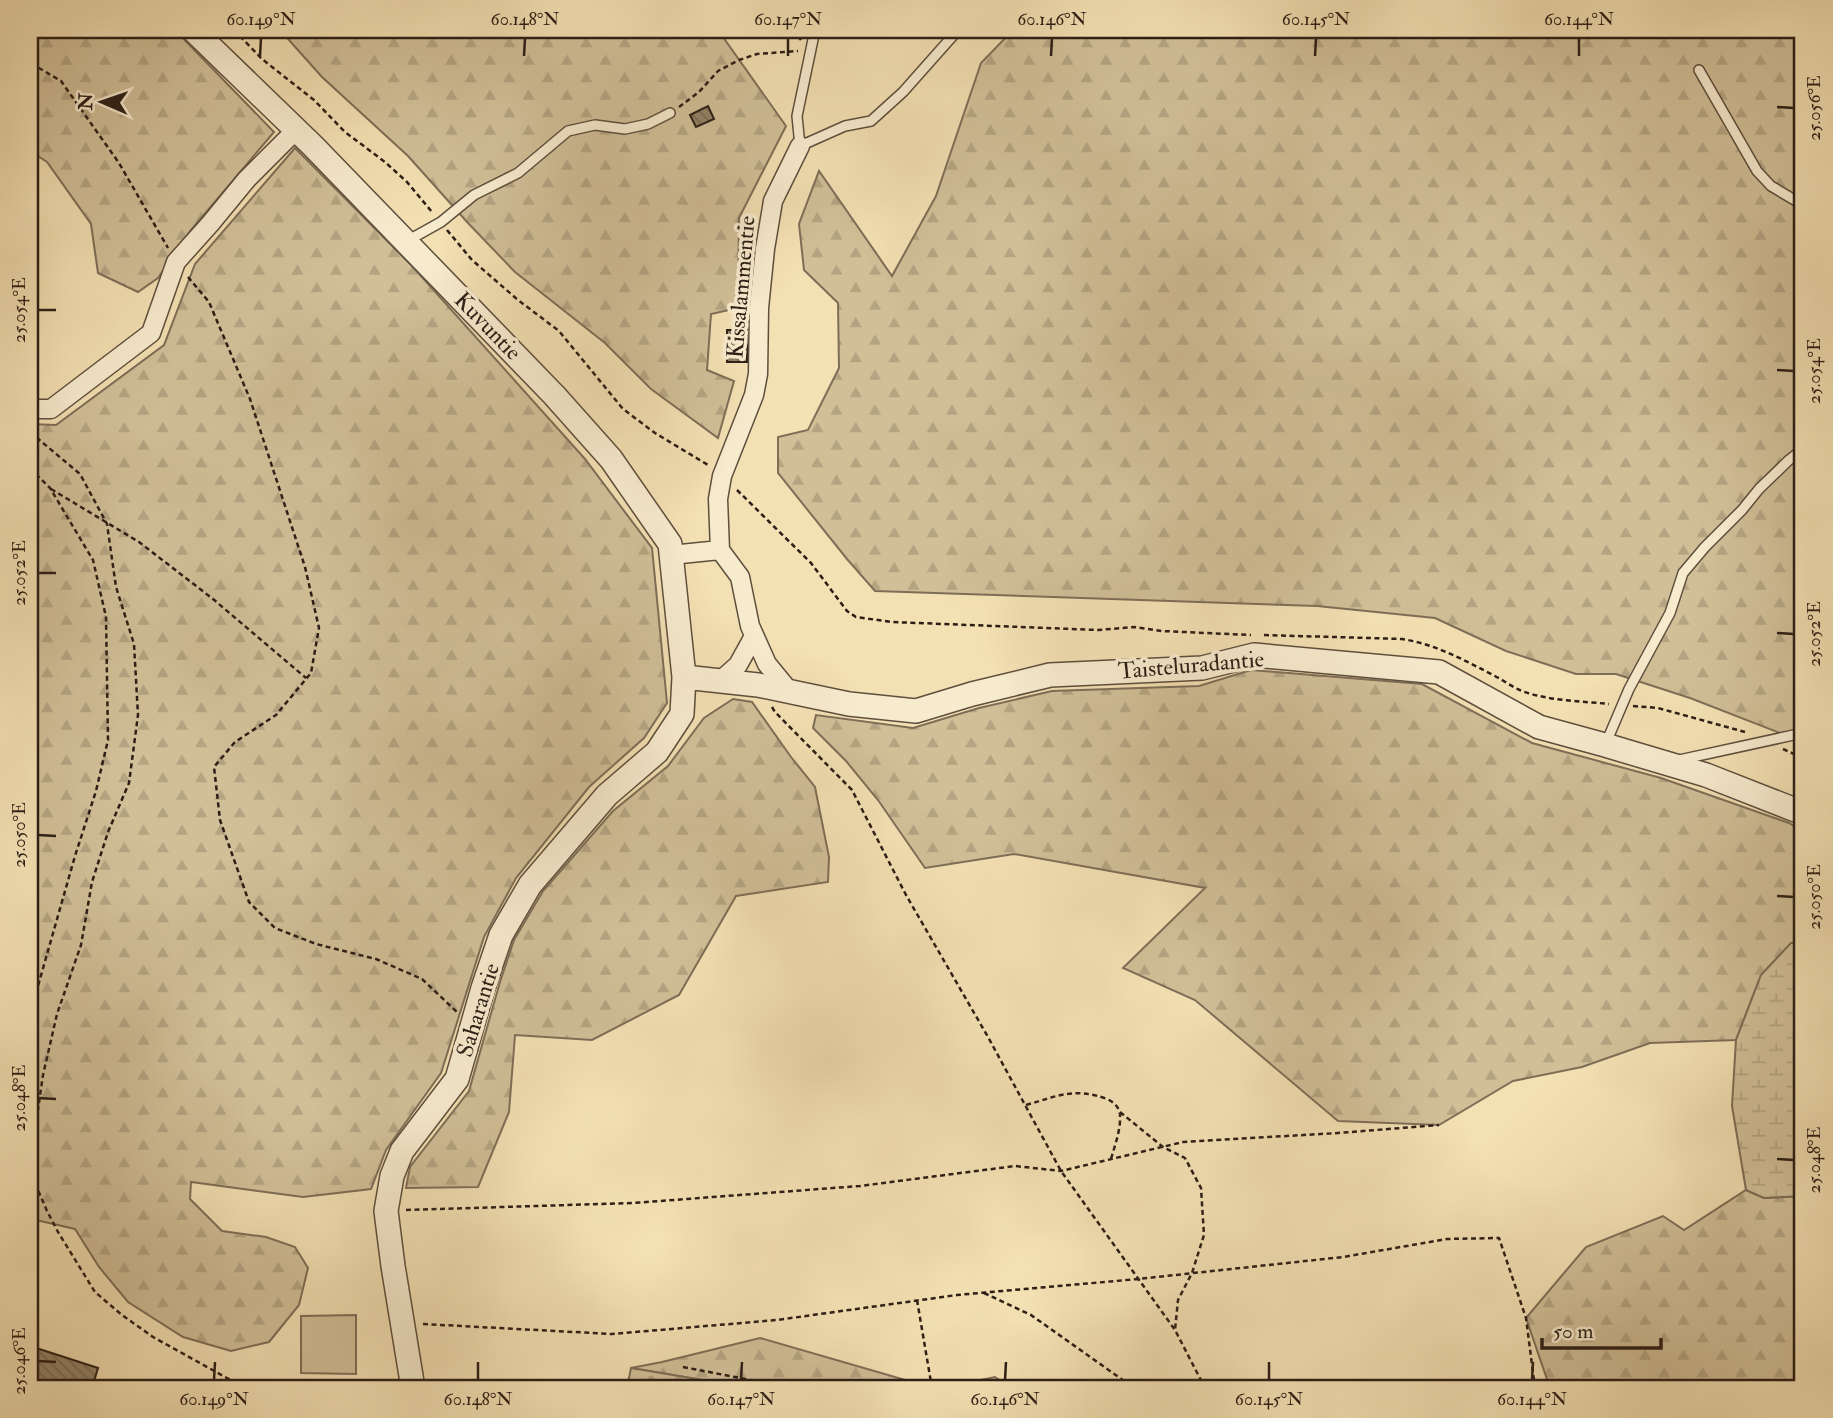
<svg xmlns="http://www.w3.org/2000/svg" width="1833" height="1418" font-family="'IM FELL Double Pica',serif">
	<style>
		.green { fill: #d1bf98; stroke: #7e6e57; stroke-width: 2 }
		.forest { fill: url(#forest-firs); stroke: #7e6e57; stroke-width: 2 }
		.wetland { fill: url(#wetland-marsh); stroke: #7e6e57; stroke-width: 2 }
		.cemetery { fill: url(#cemetery-stones); stroke: #7e6e57; stroke-width: 2 }
		.building { fill: url(#building-back-hatch); stroke: #2c1e16; stroke-width: 2 }
		.lines { fill: none; stroke-linecap: round; stroke-linejoin: round }
		.service-casing { stroke: #5e4e3d; stroke-width: 12 }
		.minor-casing { stroke: #5e4e3d; stroke-width: 21 }
		.tertiary-casing { stroke: #5e4e3d; stroke-width: 26 }
		.path { stroke: #2c1e16; stroke-width: 2.5; stroke-dasharray: 5 3.5; stroke-linecap: butt }
		.service { stroke: #f7ebce; stroke-width: 9 }
		.minor { stroke: #f7ebce; stroke-width: 18 }
		.tertiary { stroke: #f7ebce; stroke-width: 23 }
		.ticks { fill: none; stroke: #2c1e16; stroke-width: 2.5 }
		.labels { text-anchor: middle; dominant-baseline: central; stroke-width: 7; stroke-linejoin: round; paint-order: stroke }
		.street-label { font-size: 23px; fill: #2c1e16; stroke: #f7ebce }
		.neatline { fill: none; stroke: #2c1e16; stroke-width: 2.5 }
		.ticks-label { font-size: 18px; text-anchor: middle; fill: #2c1e16 }
	</style>
	<defs>
		<pattern id="forest-firs" width="22" height="20" patternUnits="userSpaceOnUse" patternTransform="scale(1.75)"><rect width="22" height="20" fill="#d1bf98"/><path d="M5 1l3.5 6h-7zM16 11l3.5 6h-7z" fill="#b4a482"/></pattern>
		<pattern id="wetland-marsh" width="20" height="14" patternUnits="userSpaceOnUse" patternTransform="scale(1.75)"><rect width="20" height="14" fill="#d1bf98"/><path d="M1 5h8M5 5V1M11 12h8M15 12V8" fill="none" stroke="#b4a482"/></pattern>
		<pattern id="cemetery-stones" width="16" height="16" patternUnits="userSpaceOnUse" patternTransform="scale(1.75)"><rect width="16" height="16" fill="#d1bf98"/><path d="M2 7V4a2 2 0 0 1 4 0v3zM10 15v-3a2 2 0 0 1 4 0v3z" fill="#b4a482"/></pattern>
		<pattern id="building-back-hatch" width="6" height="6" patternUnits="userSpaceOnUse" patternTransform="scale(1.75)"><rect width="6" height="6" fill="#938368"/><path d="M-1 5l2 2M0 0l6 6M5-1l2 2" fill="none" stroke="#786b55"/></pattern>
	</defs>
	<rect width="100%" height="100%" fill="#f3e0b3"/>
	<filter id="stains"><feTurbulence type="fractalNoise" baseFrequency=".00286" numOctaves="4"/><feColorMatrix values="0 0 0 0 .2 0 0 0 0 .09 0 0 0 0 .02 0 0 0 .5 -.17"/></filter>
	<radialGradient id="worn" r=".72"><stop offset=".6" stop-color="#630" stop-opacity="0"/><stop offset="1" stop-color="#630" stop-opacity=".3"/></radialGradient>
	<path class="green" d="M 356,1315 L 356,1374 L 301,1373 L 301,1316 Z"/>
	<path class="forest" d="M 30,30 L 175,30 L 274,132 L 190,231 L 158,278 L 138,292 L 98,273 L 91,224 L 47,162 L 30,151 Z
		M 280,30 L 718,30 L 786,126 L 739,218 L 738,308 L 711,314 L 707,370 L 734,381 L 718,438 L 651,389 L 605,343 L 515,272 L 468,223 L 408,156 L 322,77 Z
		M 1013,30 L 1803,30 L 1803,742 L 1690,698 L 1616,674 L 1576,674 L 1506,651 L 1435,618 L 1317,606 L 875,591 L 847,559 L 778,473 L 778,437 L 808,430 L 839,368 L 838,303 L 804,270 L 799,224 L 819,171 L 892,276 L 936,196 L 981,63 Z
		M 295,148 L 412,266 L 585,459 L 652,548 L 667,703 L 644,738 L 589,787 L 516,878 L 484,937 L 441,1073 L 386,1150 L 371,1189 L 303,1197 L 191,1182 L 190,1199 L 222,1231 L 266,1237 L 295,1247 L 308,1268 L 299,1305 L 269,1342 L 231,1351 L 183,1337 L 128,1302 L 99,1267 L 75,1229 L 36,1220 L 30,1220 L 30,424 L 56,425 L 164,345 L 195,264 Z
		M 1251,670 L 1422,684 L 1532,743 L 1661,778 L 1789,823 L 1803,832 L 1803,943 L 1791,943 L 1761,975 L 1736,1040 L 1650,1043 L 1582,1067 L 1513,1081 L 1439,1125 L 1338,1121 L 1195,1000 L 1123,968 L 1205,888 L 1014,854 L 925,868 L 878,800 L 846,761 L 813,728 L 816,715 L 913,728 L 979,708 L 1052,691 L 1199,686 Z
		M 733,699 L 752,702 L 791,757 L 815,787 L 829,857 L 828,882 L 736,896 L 679,995 L 592,1040 L 515,1035 L 509,1112 L 478,1187 L 406,1188 L 410,1167 L 469,1091 L 500,982 L 514,940 L 543,891 L 613,811 L 668,766 L 704,718 Z
		M 1746,1190 L 1764,1198 L 1803,1196 L 1803,1388 L 1550,1388 L 1526,1318 L 1586,1247 L 1663,1216 L 1684,1230 Z
		M 760,1338 L 933,1388 L 750,1388 L 631,1368 L 662,1362 Z
		M 995,1377 L 1012,1388 L 941,1388 Z"/>
	<path class="wetland" d="M 1791,943 L 1803,943 L 1803,1196 L 1764,1198 L 1746,1190 L 1732,1106 L 1736,1040 L 1761,975 Z"/>
	<path class="cemetery" d="M 631,1368 L 750,1388 L 627,1388 Z"/>
	<path class="building" d="M 708,106 L 714,119 L 696,127 L 690,115 Z
		M 727,330 L 747,330 L 747,362 L 727,362 Z
		M 30,1346 L 98,1368 L 92,1388 L 30,1388 Z"/>
	<g class="lines">
		<g class="service-casing">
			<path id="service" d="M 815,30 L 797,116 L 800,146 L 845,126 L 871,121 L 903,92 L 958,30
				M 1699,70 L 1757,171 L 1771,186 L 1803,205
				M 407,241 L 441,222 L 474,195 L 518,173 L 568,131 L 595,125 L 625,129 L 648,124 L 670,113
				M 1606,743 L 1629,689 L 1670,613 L 1683,573 L 1705,547 L 1742,510 L 1759,489 L 1789,460 L 1803,449
				M 1679,760 L 1803,733"/>
		</g>
		<g class="minor-casing">
			<path id="minor" d="M 30,409 L 51,409 L 151,333 L 176,262 L 210,224 L 247,179 L 296,130
				M 720,550 L 718,499 L 722,476 L 754,395 L 758,374 L 759,308 L 765,249 L 773,201 L 800,146
				M 720,550 L 740,577 L 750,626 L 767,664 L 790,692
				M 671,555 L 720,550
				M 720,681 L 738,665 L 754,636"/>
		</g>
		<g class="tertiary-casing">
			<path id="tertiary" d="M 193,30 L 313,146 L 554,395 L 611,459 L 670,544 L 684,677 L 682,714 L 657,752 L 607,795 L 530,885 L 501,935 L 483,988 L 457,1079 L 402,1151 L 392,1176 L 386,1211 L 393,1266 L 413,1388
				M 684,677 L 758,685 L 849,704 L 916,711 L 972,694 L 1050,675 L 1202,668 L 1254,655 L 1439,672 L 1539,727 L 1605,745 L 1706,775 L 1803,813"/>
		</g>
		<path class="path" d="M 234,30 L 262,59 L 314,100 L 345,132 L 385,162 L 407,182 L 432,212
			M 792,30 L 801,40
			M 30,69 L 39,68 L 61,81 L 119,163 L 168,248
			M 679,107 L 699,92 L 718,71 L 739,60 L 757,54 L 798,51
			M 447,230 L 472,260 L 518,300 L 559,331 L 623,409 L 655,433 L 708,465
			M 188,277 L 209,302 L 250,399 L 305,567 L 319,628 L 311,673 L 276,715 L 235,742 L 214,767 L 220,820 L 249,902 L 275,928 L 316,944 L 376,959 L 422,979 L 457,1012
			M 30,432 L 80,474 L 107,524 L 116,587 L 134,644 L 138,715 L 129,783 L 108,832 L 92,882 L 81,945 L 57,1014 L 43,1075 L 35,1130 L 37,1188 L 47,1211 L 58,1232 L 95,1292 L 122,1315 L 153,1337 L 245,1388
			M 30,468 L 50,488 L 93,560 L 106,617 L 108,740 L 96,791 L 75,856 L 30,1014
			M 51,489 L 139,542 L 213,599 L 306,678
			M 737,490 L 811,563 L 847,611 L 856,617 L 892,622 L 1098,630 L 1134,627 L 1162,631 L 1251,635
			M 1264,635 L 1402,639 C 1435,644 1464,660 1493,675 C 1503,680 1512,687 1522,691 C 1549,701 1581,701 1609,704
			M 1633,706 L 1658,708 L 1745,732
			M 772,707 L 775,712 L 852,790 L 906,895 L 988,1037 L 1061,1171 L 1175,1330 L 1205,1388
			M 1783,749 L 1803,758
			M 1026,1105 C 1058,1096 1074,1087 1107,1099 C 1114,1102 1120,1108 1120,1115 C 1121,1129 1115,1145 1111,1159
			M 1120,1112 L 1163,1147 L 1185,1158 L 1201,1188 L 1204,1235 L 1192,1273 L 1178,1300 L 1175,1330
			M 406,1210 L 633,1203 L 860,1186 L 1015,1166 L 1061,1171 L 1183,1142 L 1338,1133 L 1439,1125
			M 984,1293 L 1031,1315 L 1134,1388
			M 917,1300 L 932,1388
			M 423,1324 L 612,1334 L 777,1320 L 957,1295 L 1138,1279 L 1343,1257 L 1447,1239 L 1499,1238 L 1526,1318 L 1535,1388
			M 683,1367 L 792,1388"/>
		<use href="#service" class="service"/>
		<use href="#minor" class="minor"/>
		<use href="#tertiary" class="tertiary"/>
	</g>
	<path class="ticks" d="M 260,56 L 261,38M 524,56 L 525,38M 788,56 L 788,38M 1051,56 L 1052,38M 1315,56 L 1316,38M 1579,56 L 1579,38M 1777,107 L 1794,108M 38,310 L 56,310M 1777,370 L 1794,371M 38,573 L 56,573M 1777,633 L 1794,634M 38,835 L 56,836M 1777,896 L 1794,897M 38,1098 L 56,1099M 1777,1159 L 1794,1160M 38,1361 L 56,1362M 214,1380 L 215,1362M 478,1380 L 478,1362M 741,1380 L 742,1362M 1005,1380 L 1006,1362M 1269,1380 L 1269,1362M 1532,1380 L 1533,1362"/>
	<g class="labels">
		<g class="street-label">
			<text transform="translate(741 287) rotate(-85)">Kissalammentie</text>
			<text transform="translate(488 326) rotate(46)">Kuvuntie</text>
			<text transform="translate(1191 665) rotate(-5)">Taisteluradantie</text>
			<text transform="translate(478 1010) rotate(-73)">Saharantie</text>
		</g>
	</g>
	<rect width="1833" height="1418" fill="none" stroke="#f3e0b3" stroke-width="77"/>
	<g transform="translate(102 102) rotate(272)" stroke="#f7ebce" stroke-width="5" paint-order="stroke">
	<path d="M0-5L12 26L0 18L-12 26Z" fill="#2c1e16"/>
	<text y="-10" font-size="19" font-weight="bold" text-anchor="middle" fill="#2c1e16">N</text>
	</g>
	<path d="M1542 1338v10h119v-10" fill="none" stroke="#2c1e16" stroke-width="3.5"/>
	<text x="1553" y="1338" font-size="21" fill="#2c1e16" stroke="#f7ebce" stroke-width="5" paint-order="stroke">50 m</text>
	<rect x="38" y="38" width="1756" height="1342" class="neatline"/>
	<g class="ticks-label">
		<text x="261" y="25">60.149°N</text>
		<text x="525" y="25">60.148°N</text>
		<text x="788" y="25">60.147°N</text>
		<text x="1052" y="25">60.146°N</text>
		<text x="1316" y="25">60.145°N</text>
		<text x="1579" y="25">60.144°N</text>
		<text transform="translate(1814 108) rotate(-90)" y="6">25.056°E</text>
		<text transform="translate(19 310) rotate(-90)" y="6">25.054°E</text>
		<text transform="translate(1814 371) rotate(-90)" y="6">25.054°E</text>
		<text transform="translate(19 573) rotate(-90)" y="6">25.052°E</text>
		<text transform="translate(1814 634) rotate(-90)" y="6">25.052°E</text>
		<text transform="translate(19 835) rotate(-90)" y="6">25.050°E</text>
		<text transform="translate(1814 897) rotate(-90)" y="6">25.050°E</text>
		<text transform="translate(19 1098) rotate(-90)" y="6">25.048°E</text>
		<text transform="translate(1814 1160) rotate(-90)" y="6">25.048°E</text>
		<text transform="translate(19 1361) rotate(-90)" y="6">25.046°E</text>
		<text x="214" y="1405">60.149°N</text>
		<text x="478" y="1405">60.148°N</text>
		<text x="741" y="1405">60.147°N</text>
		<text x="1005" y="1405">60.146°N</text>
		<text x="1269" y="1405">60.145°N</text>
		<text x="1532" y="1405">60.144°N</text>
	</g>
	<rect width="100%" height="100%" filter="url(#stains)"/>
	<rect width="100%" height="100%" fill="url(#worn)"/>
</svg>
